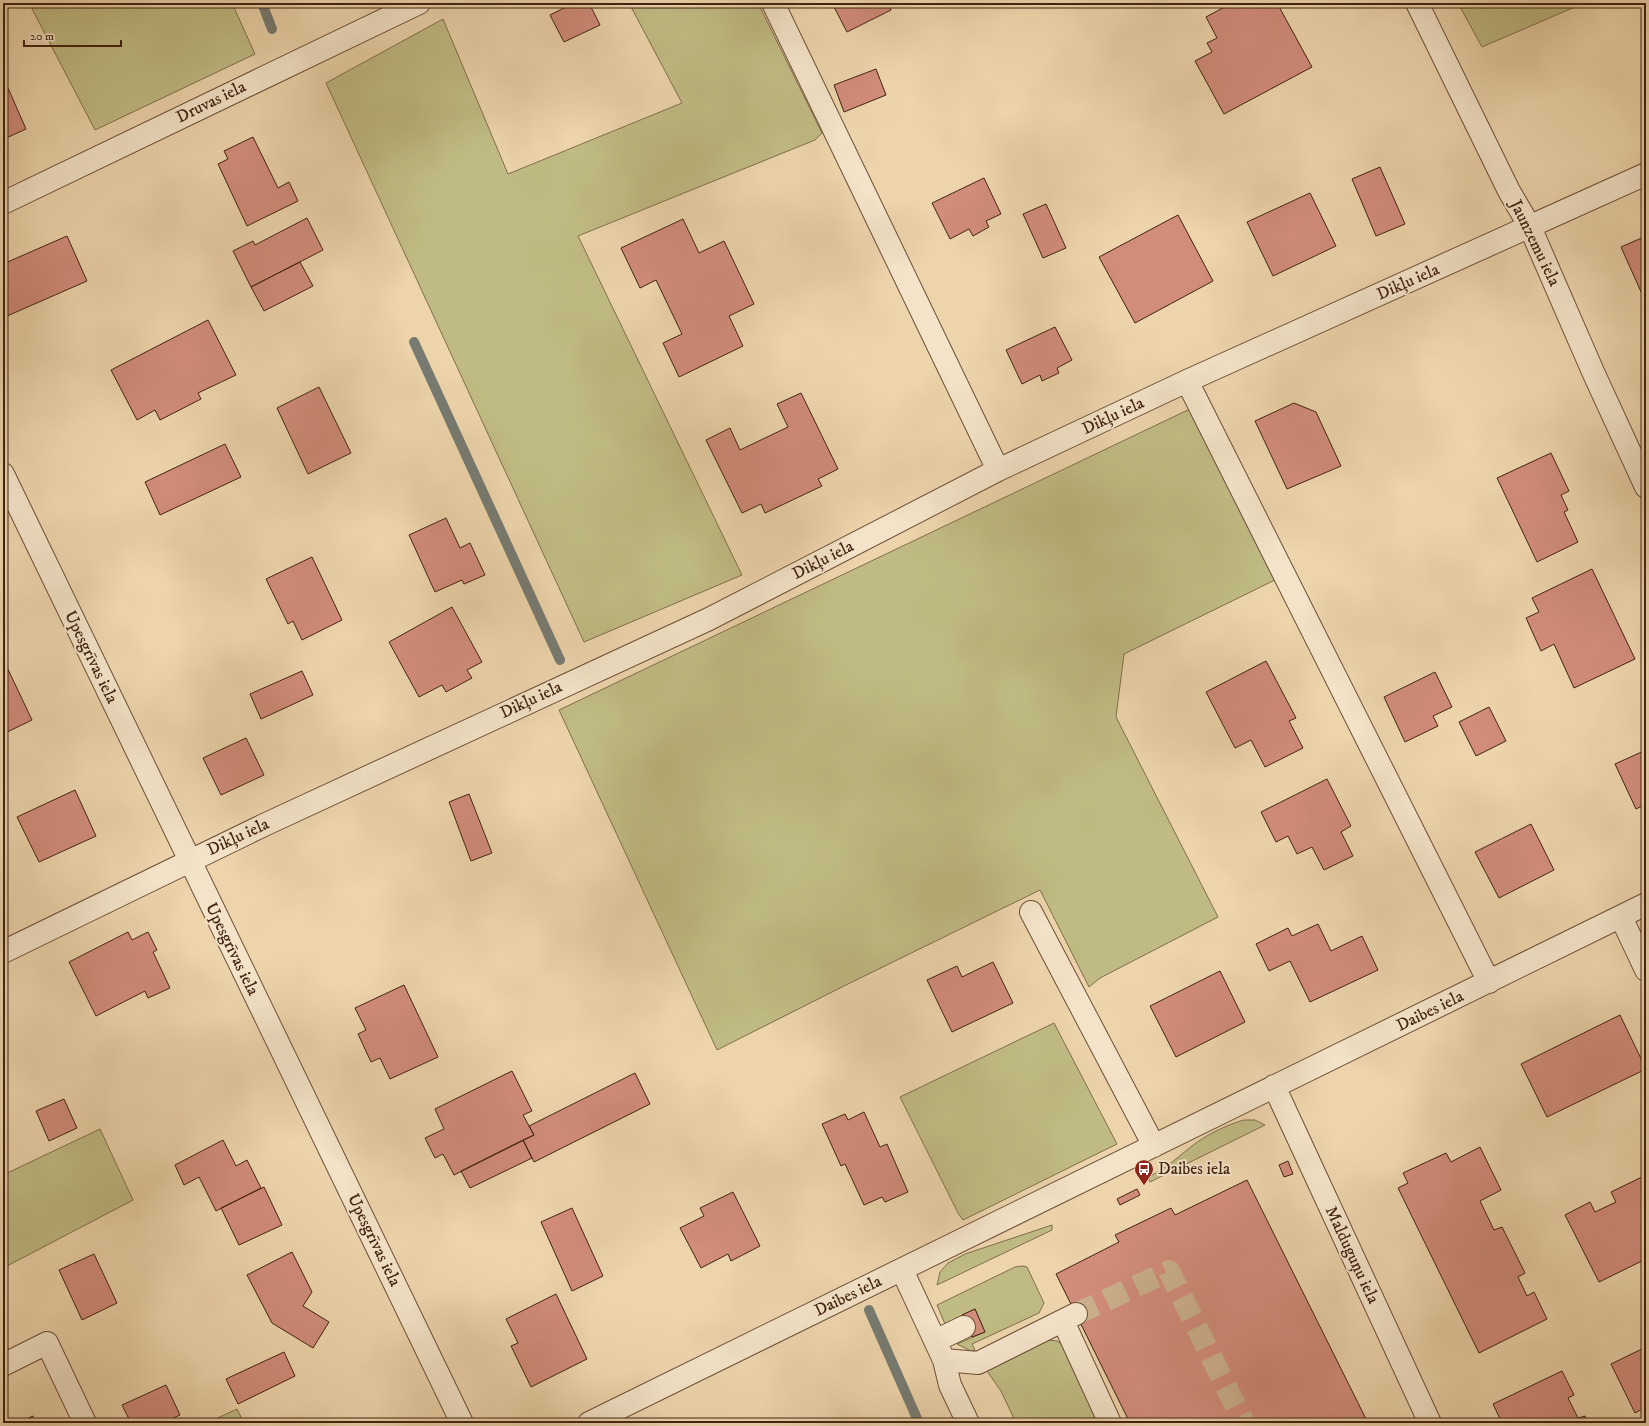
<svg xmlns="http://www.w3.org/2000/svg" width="1649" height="1426" font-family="'IM FELL DW Pica',serif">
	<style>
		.green { fill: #c0bb84; stroke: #816e4b }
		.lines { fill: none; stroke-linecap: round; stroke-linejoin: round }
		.stream { stroke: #777b72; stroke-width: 10 }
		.building { fill: #d18c7a; stroke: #422212 }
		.minor-tunnel { stroke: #cbb08c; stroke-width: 22; stroke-dasharray: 22 11; stroke-linecap: butt }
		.minor-casing { stroke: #6d4e38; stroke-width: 24 }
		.minor { stroke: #f3e3c8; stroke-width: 22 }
		.labels { text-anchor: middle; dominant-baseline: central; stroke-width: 4; stroke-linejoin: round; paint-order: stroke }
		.street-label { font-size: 17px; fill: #422212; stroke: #f3e3c8 }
		.poi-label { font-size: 17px; fill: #422212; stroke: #f3e3c8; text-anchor: start }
	</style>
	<rect width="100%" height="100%" fill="#edd4ab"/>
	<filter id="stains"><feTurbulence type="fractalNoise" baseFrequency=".005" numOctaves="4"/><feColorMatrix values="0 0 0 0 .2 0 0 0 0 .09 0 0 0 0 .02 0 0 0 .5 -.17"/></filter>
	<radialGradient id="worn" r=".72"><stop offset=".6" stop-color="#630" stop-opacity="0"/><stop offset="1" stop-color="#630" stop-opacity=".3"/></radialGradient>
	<path class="green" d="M 29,3 L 232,3 L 255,54 L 95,130 Z
		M 629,3 L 758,3 L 822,133 L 815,140 L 578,236 L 742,575 L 584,642 L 326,83 L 443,19 L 508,174 L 682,103 Z
		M 1458,3 L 1584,3 L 1482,47 Z
		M 1192,408 L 1279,578 L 1124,654 L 1116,717 L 1218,917 L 1100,978 L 1089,987 L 1040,890 L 844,986 L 717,1050 L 559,710 Z
		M 1054,1023 L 1117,1144 L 963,1220 L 958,1213 L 900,1097 Z
		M 1244,1120 L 1255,1120 L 1265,1125 L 1150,1182 L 1148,1177 C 1166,1169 1180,1155 1196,1143 C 1210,1133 1227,1125 1244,1120 Z
		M 100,1129 L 133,1200 L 7,1266 L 3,1257 L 3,1175 Z
		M 1052,1225 L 1052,1230 L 937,1285 L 940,1272 L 948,1263 L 965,1254 Z
		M 1022,1266 L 1027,1267 L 1044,1303 L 1039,1313 L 972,1344 L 975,1350 L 971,1351 L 957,1344 L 985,1332 L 975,1309 L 945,1324 L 937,1305 L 1015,1267 Z
		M 1049,1340 L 1057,1341 L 1065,1346 L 1103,1423 L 1016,1423 L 1001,1391 L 985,1368 Z
		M 237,1409 L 244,1423 L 207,1423 Z"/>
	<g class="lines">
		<path class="stream" d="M 262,3 L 272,29
			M 414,342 L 560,660
			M 869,1310 L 919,1423"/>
	</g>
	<path class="building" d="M 574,3 L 589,3 L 600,25 L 564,42 L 550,15 Z
		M 832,3 L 888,3 L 891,10 L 847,32 Z
		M 1232,3 L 1277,3 L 1312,67 L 1224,114 L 1195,61 L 1212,52 L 1207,43 L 1217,38 L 1206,17 Z
		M 876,69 L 886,95 L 844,112 L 834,85 Z
		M 8,88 L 26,129 L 4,139 L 3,90 Z
		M 253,137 L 278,188 L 289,182 L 298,201 L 247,226 L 218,164 L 228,159 L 224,151 Z
		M 1380,167 L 1405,224 L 1376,236 L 1352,179 Z
		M 984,178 L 1001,214 L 986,221 L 989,227 L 973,236 L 969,229 L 950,239 L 932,203 Z
		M 1310,193 L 1336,246 L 1273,276 L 1247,222 Z
		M 1046,204 L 1066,248 L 1043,258 L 1023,214 Z
		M 1178,215 L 1213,281 L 1135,323 L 1099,257 Z
		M 307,218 L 323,250 L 251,287 L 233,251 L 253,241 L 255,245 Z
		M 683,219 L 699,253 L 724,241 L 754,304 L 729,316 L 743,346 L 679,377 L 663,343 L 682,334 L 656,280 L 640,288 L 621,248 Z
		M 67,236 L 87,281 L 7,316 L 3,306 L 3,264 Z
		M 1646,236 L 1646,303 L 1621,247 Z
		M 300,262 L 313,286 L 264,311 L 251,287 Z
		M 208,320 L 236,375 L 198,393 L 201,399 L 160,420 L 155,410 L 137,420 L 111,370 Z
		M 1055,327 L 1072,360 L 1057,368 L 1059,373 L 1042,381 L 1040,375 L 1022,384 L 1006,350 Z
		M 319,387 L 351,453 L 308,474 L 277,408 Z
		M 801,393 L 838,469 L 818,479 L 822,486 L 765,513 L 761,504 L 742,513 L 706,440 L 730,428 L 740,450 L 788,427 L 777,404 Z
		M 1294,403 L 1316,412 L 1341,466 L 1287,489 L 1255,421 Z
		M 225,444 L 241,477 L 160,515 L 145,482 Z
		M 1551,453 L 1569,491 L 1561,495 L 1568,510 L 1564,512 L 1578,542 L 1537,562 L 1497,478 Z
		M 446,518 L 460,548 L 470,543 L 485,575 L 464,584 L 462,580 L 435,592 L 409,535 Z
		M 312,557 L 342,620 L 302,640 L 293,621 L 288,624 L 266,579 Z
		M 1592,569 L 1635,659 L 1574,688 L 1554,644 L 1541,651 L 1526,618 L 1539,612 L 1532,598 Z
		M 452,607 L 482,662 L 467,670 L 472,678 L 446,692 L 442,685 L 419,697 L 389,642 Z
		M 1266,661 L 1296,718 L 1289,721 L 1303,748 L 1265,767 L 1251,740 L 1235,748 L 1206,692 Z
		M 5,663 L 32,720 L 3,734 L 3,664 Z
		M 302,671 L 313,695 L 261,719 L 250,694 Z
		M 1435,672 L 1452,707 L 1433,716 L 1438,726 L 1405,742 L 1384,697 Z
		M 1489,707 L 1506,741 L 1476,756 L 1459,722 Z
		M 246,738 L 264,775 L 221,795 L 203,758 Z
		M 1646,750 L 1646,804 L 1636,809 L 1615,764 Z
		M 1327,779 L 1351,826 L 1341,832 L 1353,856 L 1324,870 L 1312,847 L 1297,854 L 1288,836 L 1276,842 L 1261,812 Z
		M 75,790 L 96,836 L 39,862 L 17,817 Z
		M 469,794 L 492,853 L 471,861 L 449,802 Z
		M 1531,824 L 1554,870 L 1499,898 L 1475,852 Z
		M 1318,924 L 1331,951 L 1362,936 L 1378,970 L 1310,1002 L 1290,961 L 1269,971 L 1256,944 L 1288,928 L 1292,936 Z
		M 128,932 L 132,940 L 148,932 L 157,950 L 153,952 L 170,988 L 148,998 L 145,991 L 96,1016 L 69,962 Z
		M 993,962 L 1013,1003 L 952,1032 L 927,980 L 957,966 L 962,977 Z
		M 1220,971 L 1245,1022 L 1176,1057 L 1150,1006 Z
		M 404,985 L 438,1057 L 390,1079 L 380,1058 L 371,1062 L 358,1034 L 366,1030 L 355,1008 Z
		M 1620,1015 L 1646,1069 L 1547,1117 L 1521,1064 Z
		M 512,1071 L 532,1111 L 523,1115 L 534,1135 L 454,1175 L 443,1154 L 435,1158 L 425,1138 L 444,1129 L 435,1109 Z
		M 635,1073 L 650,1104 L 534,1162 L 523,1140 L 534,1135 L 529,1126 Z
		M 64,1099 L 77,1128 L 49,1141 L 36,1111 Z
		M 864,1112 L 880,1147 L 887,1144 L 908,1192 L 885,1202 L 882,1197 L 864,1205 L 845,1164 L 841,1166 L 822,1124 L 845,1114 L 848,1120 Z
		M 223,1140 L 236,1166 L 247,1160 L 261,1188 L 216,1211 L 199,1177 L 184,1185 L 175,1165 Z
		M 523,1140 L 532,1158 L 470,1188 L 461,1171 Z
		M 1480,1147 L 1501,1190 L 1480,1201 L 1494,1230 L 1502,1227 L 1525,1273 L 1518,1277 L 1527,1296 L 1534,1292 L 1547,1319 L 1479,1353 L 1398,1188 L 1408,1183 L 1403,1173 L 1446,1153 L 1451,1162 Z
		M 1288,1161 L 1293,1174 L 1284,1177 L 1279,1165 Z
		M 1646,1175 L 1646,1259 L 1599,1282 L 1565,1215 L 1590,1202 L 1595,1212 L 1616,1202 L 1611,1192 Z
		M 1247,1180 L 1368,1423 L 1130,1423 L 1056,1274 L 1119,1242 L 1115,1235 L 1171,1208 L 1175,1215 Z
		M 264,1187 L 282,1225 L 239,1245 L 221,1208 Z
		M 1137,1189 L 1140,1195 L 1120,1205 L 1117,1199 Z
		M 733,1192 L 760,1246 L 731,1261 L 728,1254 L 701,1268 L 680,1228 L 704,1216 L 700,1208 Z
		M 572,1208 L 603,1276 L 572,1291 L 541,1222 Z
		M 292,1252 L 312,1292 L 303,1306 L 329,1322 L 313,1348 L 272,1323 L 247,1275 Z
		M 94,1254 L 117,1303 L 82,1320 L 59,1270 Z
		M 556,1294 L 587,1359 L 531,1387 L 511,1346 L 518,1343 L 506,1319 Z
		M 975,1309 L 985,1332 L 972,1337 L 962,1315 Z
		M 1646,1347 L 1646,1407 L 1635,1413 L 1611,1364 Z
		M 284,1352 L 295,1376 L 238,1404 L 226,1379 Z
		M 1562,1371 L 1574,1395 L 1568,1398 L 1578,1418 L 1585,1416 L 1589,1423 L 1502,1423 L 1493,1404 Z
		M 166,1385 L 180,1415 L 162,1423 L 131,1423 L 122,1405 Z
		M 33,1416 L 36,1423 L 17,1423 Z"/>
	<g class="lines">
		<path class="minor-tunnel" d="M 1076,1314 L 1169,1271 L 1244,1423"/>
		<g class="minor-casing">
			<path id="minor" d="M 773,3 L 998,470
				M 1417,3 L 1509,191 L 1530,227 L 1594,374 L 1646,487
				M 3,203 L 419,3
				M 1187,381 L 1489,982
				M 3,474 L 462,1423
				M 1031,912 L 1154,1146
				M 1621,917 L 1646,970
				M 3,952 L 264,825 L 709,619 L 998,470 L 1187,381 L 1646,174
				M 1274,1086 L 1430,1423
				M 902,1270 L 944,1360 L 950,1385 L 968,1423
				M 1063,1321 L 1110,1423
				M 935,1341 L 964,1327
				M 944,1360 L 978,1363 L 1076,1314
				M 3,1365 L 47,1343 L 85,1423
				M 589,1423 L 1646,904"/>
		</g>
		<use href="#minor" class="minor"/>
	</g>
	<defs>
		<g id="bus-pin" transform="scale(1)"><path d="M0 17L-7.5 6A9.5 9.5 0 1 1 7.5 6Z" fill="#8f2418" stroke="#f3e3c8"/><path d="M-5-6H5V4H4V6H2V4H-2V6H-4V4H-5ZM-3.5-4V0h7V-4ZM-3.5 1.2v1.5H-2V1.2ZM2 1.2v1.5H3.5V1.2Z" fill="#fff"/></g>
	</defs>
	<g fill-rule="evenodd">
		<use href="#bus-pin" x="1144" y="1169"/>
	</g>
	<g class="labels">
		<g class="street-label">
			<text transform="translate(211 102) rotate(-26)">Druvas iela</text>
			<text transform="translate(1535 243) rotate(64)">Jaunzemu iela</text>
			<text transform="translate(1408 282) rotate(-24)">Dikļu iela</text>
			<text transform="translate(1113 416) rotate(-25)">Dikļu iela</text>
			<text transform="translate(823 560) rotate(-27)">Dikļu iela</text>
			<text transform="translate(91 657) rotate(64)">Upesgrīvas iela</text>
			<text transform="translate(531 700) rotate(-25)">Dikļu iela</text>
			<text transform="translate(238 837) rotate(-25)">Dikļu iela</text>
			<text transform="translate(232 949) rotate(64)">Upesgrīvas iela</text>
			<text transform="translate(1430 1011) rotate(-26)">Daibes iela</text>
			<text transform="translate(374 1240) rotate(64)">Upesgrīvas iela</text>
			<text transform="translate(1352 1255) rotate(65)">Malduguņu iela</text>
			<text transform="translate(848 1296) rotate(-26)">Daibes iela</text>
		</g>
		<g class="poi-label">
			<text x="1158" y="1169">Daibes iela</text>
		</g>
	</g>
	<rect width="1649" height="1426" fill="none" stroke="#edd4ab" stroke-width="16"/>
	<rect x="4" y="4" width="1641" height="1418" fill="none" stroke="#422212" stroke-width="2"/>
	<rect x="8" y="8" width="1633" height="1410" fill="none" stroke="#422212"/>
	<path d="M24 40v6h97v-6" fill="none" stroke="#422212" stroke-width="2"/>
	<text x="30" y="40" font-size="12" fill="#422212" stroke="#f3e3c8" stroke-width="3" paint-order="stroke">20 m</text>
	<rect width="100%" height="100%" filter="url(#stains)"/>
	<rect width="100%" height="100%" fill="url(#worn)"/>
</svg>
